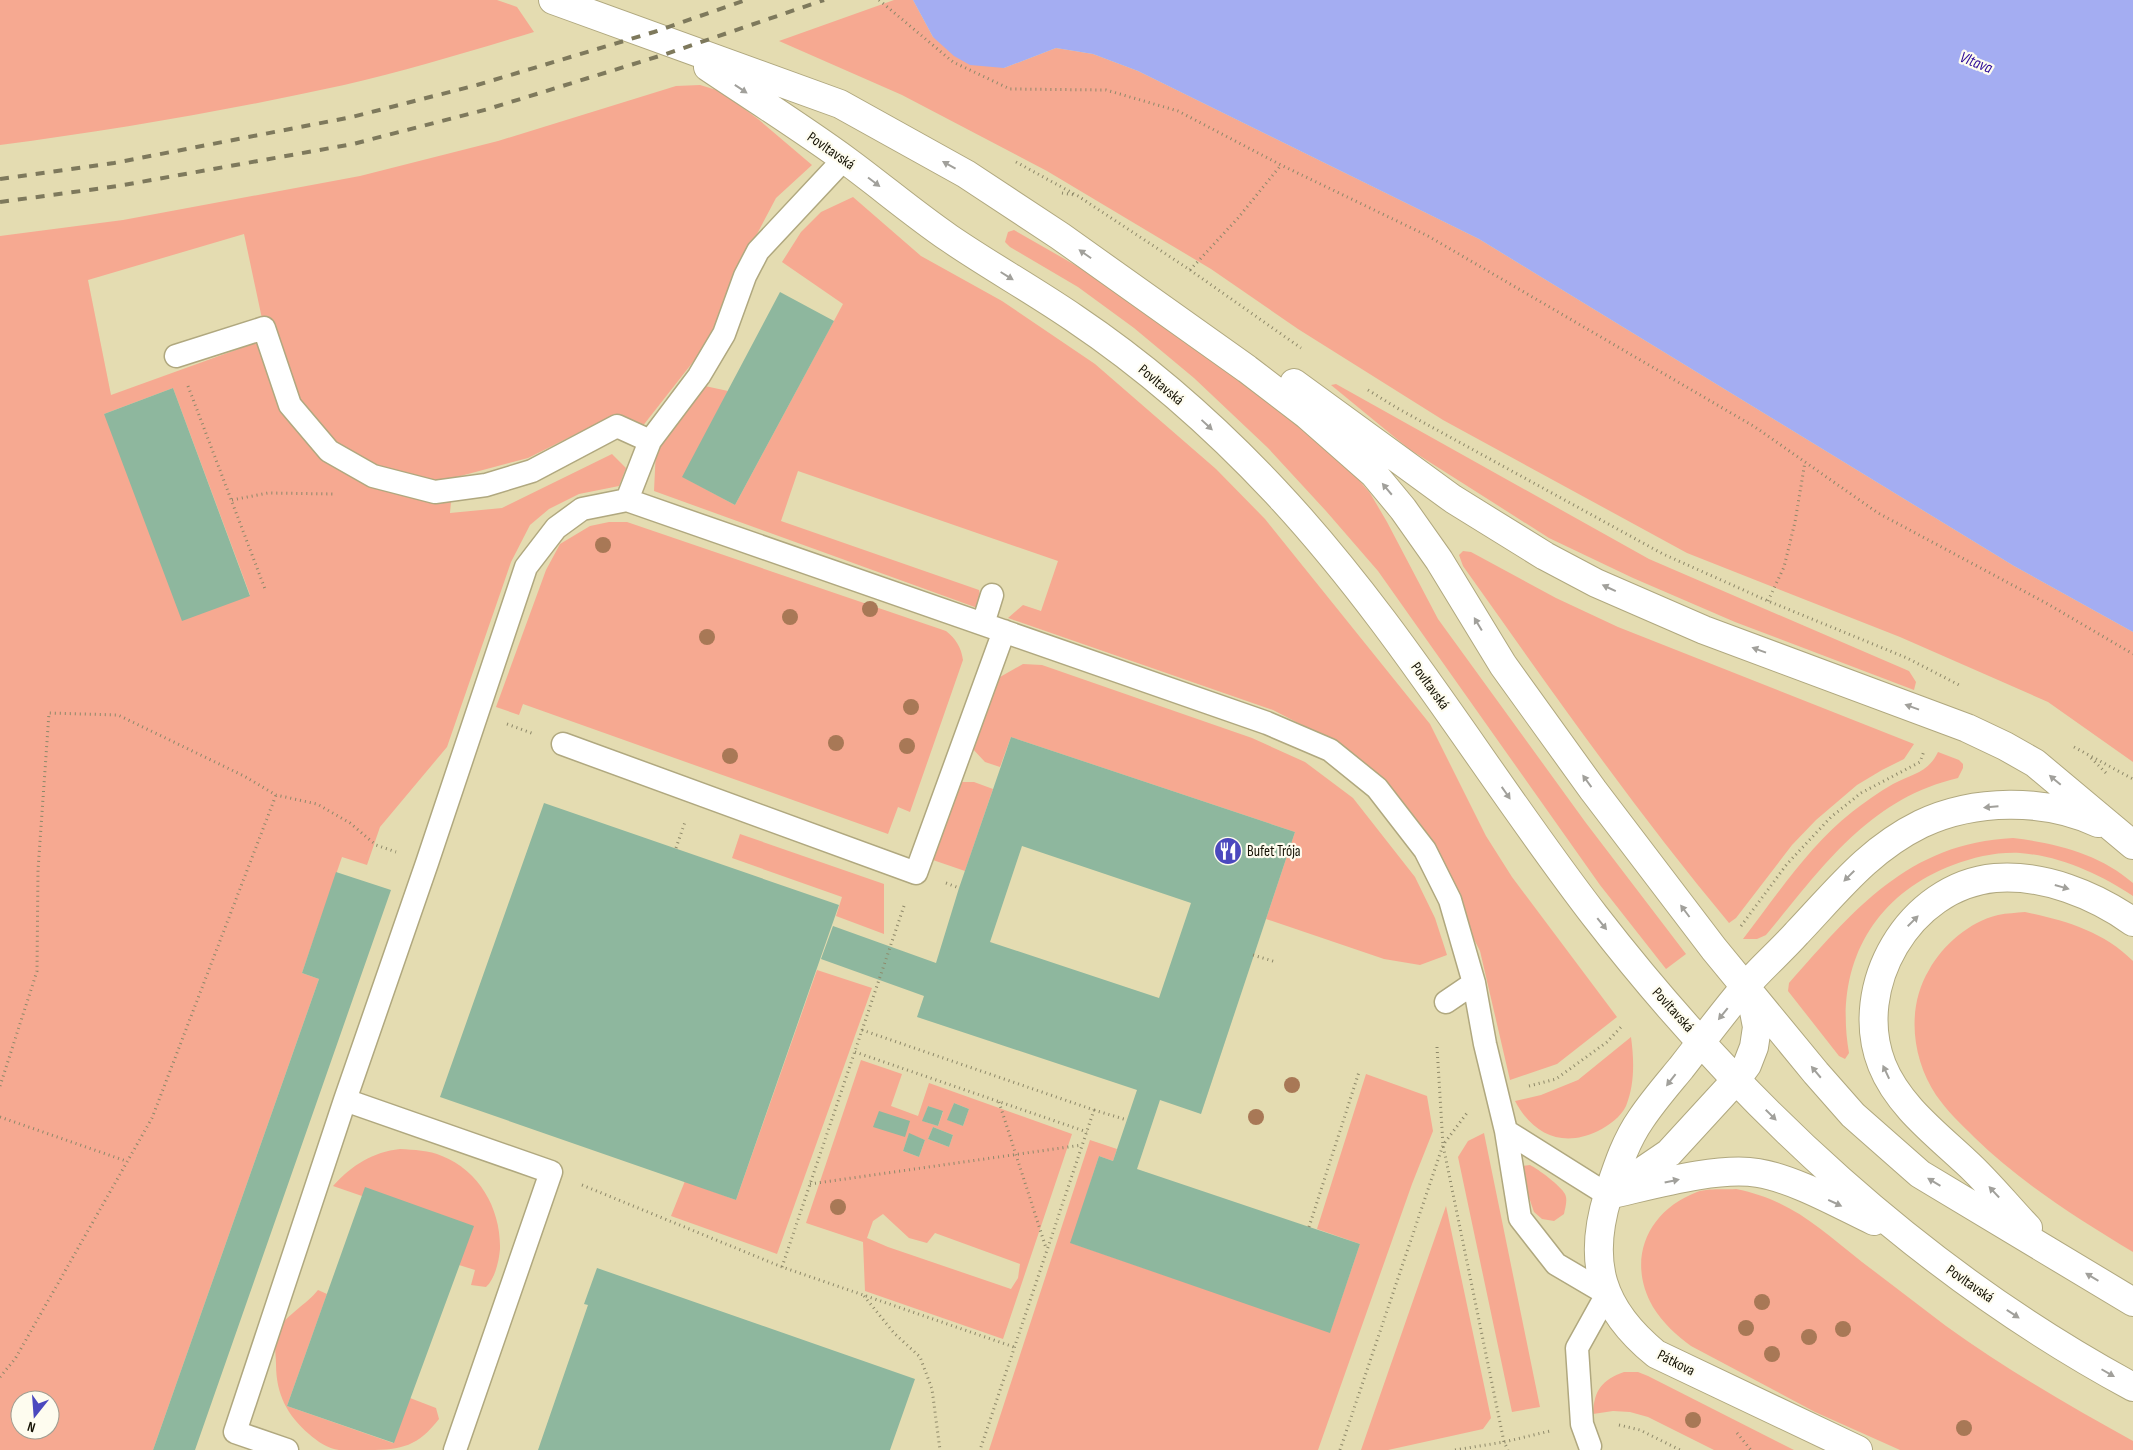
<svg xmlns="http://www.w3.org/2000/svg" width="2133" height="1450" font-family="'Sofia Sans Condensed',sans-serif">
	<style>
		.green { fill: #f6a991; fill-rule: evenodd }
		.water { fill: #a4adf2 }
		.building { fill: #8eb79e; fill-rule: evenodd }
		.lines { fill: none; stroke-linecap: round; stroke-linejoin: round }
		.service-casing { stroke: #b0a87f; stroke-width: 25 }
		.minor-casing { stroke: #b0a87f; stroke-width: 30 }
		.primary-casing { stroke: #b0a87f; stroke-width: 30 }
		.path { stroke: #8d8869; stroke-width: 3; stroke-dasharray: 1 4; stroke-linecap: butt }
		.service { stroke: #fff; stroke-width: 22 }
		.minor { stroke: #fff; stroke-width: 28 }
		.primary { stroke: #fff; stroke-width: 28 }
		.rail { stroke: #7e795c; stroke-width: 4; stroke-dasharray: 9 9; stroke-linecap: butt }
		.tree { fill: #a87856 }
		.oneway { fill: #a1a09b }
		.labels { text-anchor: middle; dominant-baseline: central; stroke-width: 4.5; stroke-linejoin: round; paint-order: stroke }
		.street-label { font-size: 15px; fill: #151204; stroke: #fefcef }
		.poi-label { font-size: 15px; fill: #151204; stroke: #fefcef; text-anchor: start }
		.water-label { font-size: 16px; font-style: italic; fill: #2b0996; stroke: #fefcef }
	</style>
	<rect width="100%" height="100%" fill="#e4dcb1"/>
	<path class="green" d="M 0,0 L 497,0 L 517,7 L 534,32 C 471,51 408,70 344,85 C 230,110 115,130 0,145 Z
		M 894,0 L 913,0 L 933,37 L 1004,68 L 1056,48 L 1093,54 L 1138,71 L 1479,239 L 2014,566 L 2133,632 L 2133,762 L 2048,702 L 1900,637 L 1687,553 L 1443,420 L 1298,329 L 1211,269 L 1047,171 L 902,95 L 779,41 Z
		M 700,85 L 720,91 L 758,119 L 812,165 L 776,198 L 736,274 L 711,339 L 638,432 L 596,424 L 528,458 L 453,478 L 450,513 L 502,508 L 612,454 L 626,468 L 619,486 L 579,494 L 549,509 L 530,525 L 511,562 L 447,747 L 380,827 L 367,865 L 342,857 L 302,973 L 319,979 L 153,1450 L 0,1450 L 0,236 L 123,220 L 360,176 L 498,141 L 676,86 ZM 244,234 L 264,328 L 255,343 L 111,395 L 88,280 ZM 173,388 L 250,595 L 250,596 L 104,414 ZM 20,1400 L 50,1400 L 50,1430 L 20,1430 Z
		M 853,197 L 921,256 L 1002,301 L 1095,364 L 1216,469 L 1265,519 L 1430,724 L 1486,836 L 1512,877 L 1617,1017 L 1557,1064 L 1510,1080 L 1480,951 L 1408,809 L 1331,740 L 1273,710 L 1008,618 L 1023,605 L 1041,611 L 1058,561 L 798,471 L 781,521 L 979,590 L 983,610 L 654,491 L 656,449 L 705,386 L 728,391 L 683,477 L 735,505 L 843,304 L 782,262 L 801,232 L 821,212 Z
		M 1014,230 L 1082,269 L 1141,309 L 1279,410 L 1346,465 L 1370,493 L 1387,522 L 1438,619 L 1586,823 L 1686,954 L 1666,969 L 1600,885 L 1378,571 L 1326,511 L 1268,448 L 1194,378 L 1134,328 L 1078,287 L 1010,247 L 1005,242 L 1008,232 Z
		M 1336,384 L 1649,559 L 1909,671 L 1916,682 L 1914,690 L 1735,622 L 1633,578 L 1549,538 L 1409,449 L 1331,385 Z
		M 609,522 L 627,522 L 946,631 C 956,639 961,647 963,660 L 910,812 L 898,807 L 888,834 L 523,704 L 519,715 L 496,707 L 546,570 L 560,544 L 590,526 Z
		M 1463,551 L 1471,552 L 1556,598 L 1618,627 L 1914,744 L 1904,759 L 1882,770 L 1857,785 L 1816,820 L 1792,845 L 1736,918 L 1729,923 C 1634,809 1549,687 1463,566 L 1459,555 Z
		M 1023,664 L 1042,665 L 1252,738 L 1305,762 L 1353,798 L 1415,877 L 1435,918 L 1447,955 L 1420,965 L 1384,959 L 1266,919 L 1295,832 L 1011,737 L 1000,767 L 985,762 L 971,747 L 990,690 L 1000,677 Z
		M 1938,752 L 1959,760 L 1963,764 L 1963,768 L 1958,778 C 1868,799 1821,869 1766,935 L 1757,939 L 1743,939 C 1777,895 1808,847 1852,812 C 1865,802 1879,792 1893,784 C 1912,774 1928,773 1938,752 Z
		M 958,782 L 974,782 L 993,789 L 965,871 L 930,859 Z
		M 740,834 L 884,884 L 884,934 L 836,916 L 842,897 L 732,858 Z
		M 2013,838 C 2056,843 2100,854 2133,883 L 2133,896 C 2100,874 2060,856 2020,853 C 1996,852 1975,857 1953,865 C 1871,896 1834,968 1849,1053 L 1845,1059 L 1839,1056 L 1788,991 L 1789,983 C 1854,910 1908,843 2013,838 Z
		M 2025,912 C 2064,920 2103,931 2133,961 L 2133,1252 C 2077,1218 2021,1183 1974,1137 C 1961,1124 1947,1111 1936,1095 C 1912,1059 1906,1008 1929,970 C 1943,945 1969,922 1998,915 C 2007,913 2016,913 2025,912 Z
		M 817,970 L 872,988 L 777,1254 L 671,1216 L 685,1181 L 736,1200 Z
		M 1631,1037 C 1634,1059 1635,1084 1626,1106 C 1621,1117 1608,1126 1598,1131 C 1563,1148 1533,1135 1515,1101 L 1541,1095 L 1578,1080 Z
		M 861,1060 L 902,1074 L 891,1106 L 918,1116 L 929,1083 L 1072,1134 L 1003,1339 L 865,1291 L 863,1242 L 806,1223 ZM 954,1103 L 969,1109 L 963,1126 L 948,1120 ZM 928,1106 L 943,1112 L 938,1126 L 923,1121 ZM 933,1127 L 953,1135 L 949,1147 L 928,1139 ZM 909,1134 L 925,1140 L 919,1157 L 903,1151 ZM 883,1214 L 909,1238 L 927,1243 L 935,1233 L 1020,1264 L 1018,1278 L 1011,1289 L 888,1247 L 867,1238 L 873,1221 Z
		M 1366,1074 L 1427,1096 L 1433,1131 L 1412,1184 L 1318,1450 L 989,1450 L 1090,1140 L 1117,1149 L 1113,1161 L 1099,1156 L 1071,1243 L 1330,1332 L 1360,1244 L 1317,1229 Z
		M 1484,1133 L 1540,1407 L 1512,1412 L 1458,1157 L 1468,1141 Z
		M 400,1149 C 414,1150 429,1150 442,1156 C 480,1171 501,1210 500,1249 C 499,1261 495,1279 486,1287 L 471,1285 L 475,1270 L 459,1265 L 362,1196 L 333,1186 C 352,1165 373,1152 400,1149 Z
		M 1530,1165 C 1538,1169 1561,1186 1565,1194 C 1568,1200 1565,1208 1564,1214 L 1554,1221 L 1542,1219 L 1534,1212 L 1520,1171 L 1523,1166 Z
		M 1736,1189 C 1791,1200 1819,1228 1862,1262 C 1890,1283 1918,1305 1946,1326 C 2006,1369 2069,1406 2133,1441 L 2133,1450 L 1900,1450 L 1815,1412 L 1691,1346 C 1677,1336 1662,1322 1653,1307 C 1626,1260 1647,1211 1697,1192 C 1708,1188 1724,1190 1736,1189 Z
		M 1446,1206 L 1491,1418 L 1483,1429 L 1388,1450 L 1361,1450 Z
		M 318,1290 L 327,1294 L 287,1406 L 393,1443 L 410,1398 L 436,1408 L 439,1419 C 418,1446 402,1450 369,1450 C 360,1450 349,1450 339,1450 C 328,1449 317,1441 309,1434 C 287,1415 276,1394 276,1364 C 276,1354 273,1340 278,1330 C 285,1316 307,1304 318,1290 Z
		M 1624,1372 L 1638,1372 L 1648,1376 L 1794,1450 L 1714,1450 L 1648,1417 L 1630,1412 L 1613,1411 L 1593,1414 C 1594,1390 1602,1380 1624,1372 Z"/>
	<path class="water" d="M 913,0 L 2133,0 L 2133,632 L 2014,566 L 1479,239 L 1138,71 L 1093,54 L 1056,48 L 1004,68 L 970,65 L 954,56 L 933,37 Z"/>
	<path class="building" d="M 780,292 L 834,321 L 735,505 L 682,477 Z
		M 173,388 L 250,596 L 182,621 L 104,414 Z
		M 1011,737 L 1295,832 L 1201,1114 L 1160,1100 L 1137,1169 L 1360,1244 L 1330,1333 L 1070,1243 L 1099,1156 L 1113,1161 L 1137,1090 L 917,1017 L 924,996 L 821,959 L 833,926 L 936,963 L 959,888 ZM 1022,846 L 1191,903 L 1159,998 L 990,942 Z
		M 544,803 L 839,905 L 736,1200 L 440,1097 Z
		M 336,872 L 391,890 L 195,1450 L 153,1450 L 319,979 L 302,973 Z
		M 954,1103 L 969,1109 L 963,1126 L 947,1120 Z
		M 928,1106 L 943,1111 L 938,1126 L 922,1121 Z
		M 879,1111 L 910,1121 L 905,1137 L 873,1127 Z
		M 933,1127 L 953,1135 L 949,1147 L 928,1139 Z
		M 909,1133 L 925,1140 L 919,1157 L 903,1151 Z
		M 365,1187 L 474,1226 L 394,1443 L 287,1406 Z
		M 597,1268 L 915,1379 L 890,1450 L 538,1450 L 588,1305 L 584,1304 Z"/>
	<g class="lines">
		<g class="service-casing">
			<path id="service" d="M 176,356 L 264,328 L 290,405 L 329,451 L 373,476 L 435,492 L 486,485 L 532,471 L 617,426 L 650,441
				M 627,500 L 650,441 L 699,376 L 724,334 L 745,276 L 758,251 L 844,159
				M 983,624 L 992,595
				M 563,744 L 916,873 L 1004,631
				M 1446,1002 L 1474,983
				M 345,1100 L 551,1172 L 455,1450
				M 1506,1131 L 1608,1195
				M 287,1450 L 235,1432 L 345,1100 L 427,863 L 526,567 L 556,528 L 582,509 L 627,500 L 1267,723 L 1330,750 L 1377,788 L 1425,850 L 1450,900 L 1474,983 L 1485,1044 L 1506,1131 L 1520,1218 L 1556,1264 L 1607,1294 L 1577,1348 L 1582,1424 L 1590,1446"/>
		</g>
		<g class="minor-casing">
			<path id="minor" d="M 1608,1195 C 1587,1263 1601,1309 1656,1354 L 1858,1450"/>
		</g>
		<g class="primary-casing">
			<path id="primary" d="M 553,0 L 840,104 L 966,174 L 1060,236 L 1247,369 L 1307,415 L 1374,474 L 1403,509 L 1439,560 L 1503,665 L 1593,790 L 1714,949 L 1816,1073 L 1853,1115 L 1920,1174 L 2133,1302
				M 708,67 C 754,98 802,128 847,161 C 881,186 914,214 949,238 C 990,266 1033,290 1074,318 C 1147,367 1215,427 1275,491 C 1397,621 1487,776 1595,916 C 1742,1106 1922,1273 2133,1387
				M 1294,383 L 1453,499 L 1545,556 L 1596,583 L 1704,630 L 1967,728 L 2005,746 L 2035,763 L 2133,845
				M 1619,1187 L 1669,1153 L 1736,1080 L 1747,1065 L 1754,1047 L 1757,1027 L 1753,1006 L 1748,994
				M 1608,1195 C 1617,1168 1625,1142 1641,1119 C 1653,1101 1667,1085 1681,1068 C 1702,1041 1722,1014 1744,988 C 1761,968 1780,952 1797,933 C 1837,891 1868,850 1921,824 C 1974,799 2045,798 2098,823
				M 1608,1195 C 1649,1186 1717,1166 1758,1173 C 1795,1179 1840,1205 1874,1221
				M 2028,1228 C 2007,1206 1988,1182 1966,1162 C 1935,1133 1898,1105 1882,1065 C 1851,987 1909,886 1995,878 C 2043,874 2095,895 2133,922"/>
		</g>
		<path class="path" d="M 879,0 L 953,62 L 1010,89 L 1106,90 L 1178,111 L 1281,165 L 1428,236 L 1755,427 L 1878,513 L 2046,603 L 2133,654
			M 1016,162 L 1078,196 L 1190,270 L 1301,348
			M 1062,193 L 1075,195
			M 1190,270 L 1238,218 L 1281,165
			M 188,386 L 265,589
			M 1368,390 L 1397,408 L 1663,554 L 1768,601 L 1907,658 L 1961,686
			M 232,500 L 268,493 L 335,494
			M 1768,601 L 1784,567 L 1795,522 L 1805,462
			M 507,724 L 534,734
			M 2074,747 L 2133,779
			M 2091,758 L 2108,775
			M 676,848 L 685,822
			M 946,883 L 959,888
			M 1741,926 L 1787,864 L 1831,817 L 1861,793 L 1920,762 L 1924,751
			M 1253,955 L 1276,962
			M 862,1030 L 1094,1110 L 980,1450
			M 1437,1047 L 1443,1145 L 1504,1442 L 1508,1450
			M 855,1052 L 1087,1132
			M 0,1086 L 37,971 L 38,870 L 49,713 L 118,715 L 244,776 L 276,795 L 317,804 L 350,823 L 376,845 L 396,852
			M 1529,1086 L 1556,1079 L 1607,1042 L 1623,1025
			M 999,1102 L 1046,1248
			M 1094,1110 L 1127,1120
			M 0,1117 L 126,1161
			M 810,1184 L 1082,1145
			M 582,1185 L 782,1267 L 1014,1347
			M 1309,1227 L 1359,1072
			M 782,1267 L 905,903
			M 864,1296 L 894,1333 L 920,1357 L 932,1389 L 940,1450
			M 0,1377 L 15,1359 L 152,1118 L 276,795
			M 1619,1425 L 1640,1430 L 1680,1450
			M 1737,1433 L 1751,1450
			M 1340,1450 L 1443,1145 L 1467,1113
			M 1455,1450 L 1504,1442 L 1550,1431"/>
		<use href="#service" class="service"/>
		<use href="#minor" class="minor"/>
		<use href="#primary" class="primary"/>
		<path class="rail" d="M 0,179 L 114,163 L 352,117 L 477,85 L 654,32 L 746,0
			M 0,202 L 118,186 L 353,144 L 488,109 L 666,54 L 824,0"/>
	</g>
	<g class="tree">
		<circle cx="603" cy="545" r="8"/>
		<circle cx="870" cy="609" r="8"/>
		<circle cx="790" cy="617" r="8"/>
		<circle cx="707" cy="637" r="8"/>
		<circle cx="911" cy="707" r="8"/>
		<circle cx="836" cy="743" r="8"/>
		<circle cx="907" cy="746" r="8"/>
		<circle cx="730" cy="756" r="8"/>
		<circle cx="1292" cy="1085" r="8"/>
		<circle cx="1256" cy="1117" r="8"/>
		<circle cx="838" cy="1207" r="8"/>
		<circle cx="1762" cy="1302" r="8"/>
		<circle cx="1746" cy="1328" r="8"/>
		<circle cx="1843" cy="1329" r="8"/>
		<circle cx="1809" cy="1337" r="8"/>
		<circle cx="1772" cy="1354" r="8"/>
		<circle cx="1693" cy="1420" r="8"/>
		<circle cx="1964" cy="1428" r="8"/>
	</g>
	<defs><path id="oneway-solid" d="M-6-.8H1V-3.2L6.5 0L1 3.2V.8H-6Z" transform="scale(1.25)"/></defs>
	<g class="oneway">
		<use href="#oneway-solid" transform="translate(741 89) rotate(34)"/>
		<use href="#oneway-solid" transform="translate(949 165) rotate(-151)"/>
		<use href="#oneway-solid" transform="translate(874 182) rotate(37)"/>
		<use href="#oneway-solid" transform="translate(1085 254) rotate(-145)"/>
		<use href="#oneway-solid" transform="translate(1007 276) rotate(32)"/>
		<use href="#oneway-solid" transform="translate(1207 425) rotate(43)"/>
		<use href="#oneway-solid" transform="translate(1387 489) rotate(-130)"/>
		<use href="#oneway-solid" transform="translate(1609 588) rotate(-155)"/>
		<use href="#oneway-solid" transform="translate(1478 624) rotate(-121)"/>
		<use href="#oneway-solid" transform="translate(1759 650) rotate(-160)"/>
		<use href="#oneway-solid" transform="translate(1912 707) rotate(-160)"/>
		<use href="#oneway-solid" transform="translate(2055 780) rotate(-140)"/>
		<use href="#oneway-solid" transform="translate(1587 781) rotate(-126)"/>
		<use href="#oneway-solid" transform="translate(1506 793) rotate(55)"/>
		<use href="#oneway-solid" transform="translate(1991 807) rotate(175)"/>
		<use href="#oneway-solid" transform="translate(1849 876) rotate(135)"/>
		<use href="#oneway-solid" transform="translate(2062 887) rotate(16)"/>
		<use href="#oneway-solid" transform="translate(1685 911) rotate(-127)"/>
		<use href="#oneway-solid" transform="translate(1913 921) rotate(-45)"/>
		<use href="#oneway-solid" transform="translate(1602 924) rotate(51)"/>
		<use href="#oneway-solid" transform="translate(1723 1014) rotate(129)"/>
		<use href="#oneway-solid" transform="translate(1816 1072) rotate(-130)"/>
		<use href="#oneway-solid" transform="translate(1886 1072) rotate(-115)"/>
		<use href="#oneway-solid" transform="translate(1671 1080) rotate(128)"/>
		<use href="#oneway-solid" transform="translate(1771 1115) rotate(45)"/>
		<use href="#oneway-solid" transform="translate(1672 1181) rotate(-12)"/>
		<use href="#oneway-solid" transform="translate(1934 1182) rotate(-149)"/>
		<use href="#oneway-solid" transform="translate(1994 1192) rotate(-133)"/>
		<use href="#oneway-solid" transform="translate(1835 1203) rotate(25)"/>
		<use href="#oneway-solid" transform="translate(2092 1277) rotate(-149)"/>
		<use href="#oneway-solid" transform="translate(2013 1314) rotate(33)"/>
		<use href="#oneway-solid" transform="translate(2108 1373) rotate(30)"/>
	</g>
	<defs>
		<g id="restaurant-disc" transform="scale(1.4375)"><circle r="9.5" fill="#4b48be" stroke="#fefcef"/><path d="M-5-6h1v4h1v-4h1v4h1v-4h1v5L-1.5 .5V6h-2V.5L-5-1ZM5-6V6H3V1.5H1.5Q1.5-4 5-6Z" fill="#fff"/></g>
	</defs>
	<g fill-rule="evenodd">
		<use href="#restaurant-disc" x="1228" y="851"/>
	</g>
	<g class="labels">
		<g class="street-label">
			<text transform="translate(831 151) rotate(35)">Povltavská</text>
			<text transform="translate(1161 385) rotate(40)">Povltavská</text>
			<text transform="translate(1430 686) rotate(54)">Povltavská</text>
			<text transform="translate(1673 1010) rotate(48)">Povltavská</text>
			<text transform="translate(1970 1284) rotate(35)">Povltavská</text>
			<text transform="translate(1676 1363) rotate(27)">Pátkova</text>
		</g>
		<g class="poi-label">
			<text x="1247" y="851">Bufet Trója</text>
		</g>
		<g class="water-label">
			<text transform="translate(1976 63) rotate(22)">Vltava</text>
		</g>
	</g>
	<g transform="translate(35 1415) rotate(197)"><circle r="24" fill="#fefcef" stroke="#a19e91"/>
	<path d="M0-4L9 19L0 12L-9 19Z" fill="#4b48be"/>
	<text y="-8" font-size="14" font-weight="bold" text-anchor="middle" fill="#151204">N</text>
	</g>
</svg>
